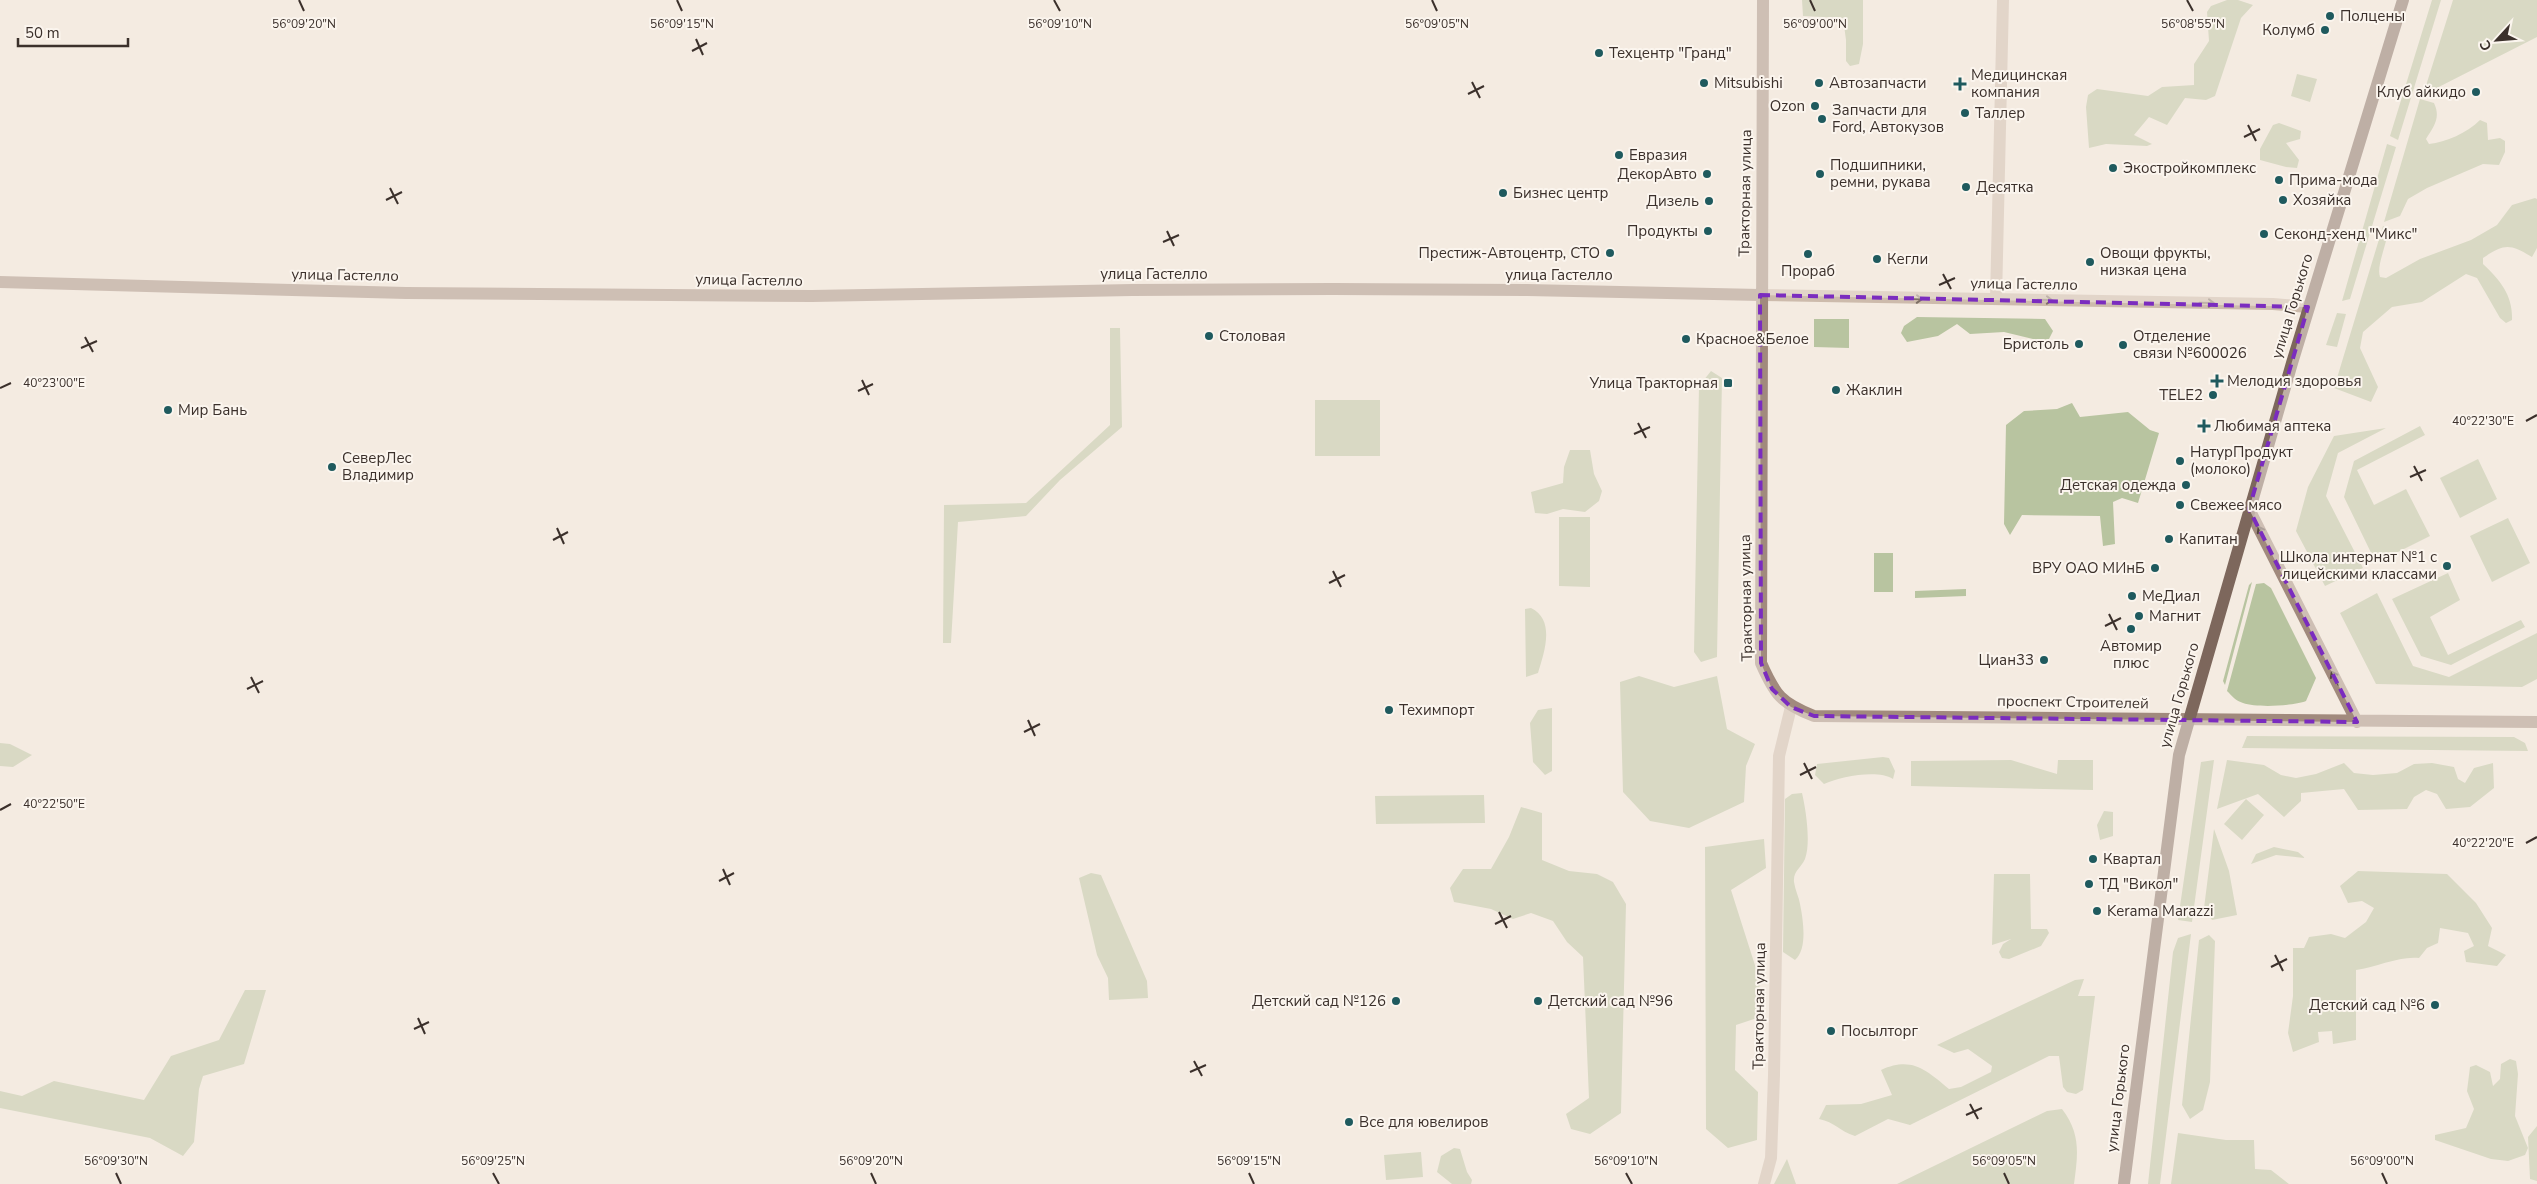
<svg xmlns="http://www.w3.org/2000/svg" width="2537" height="1184" font-family="'Nunito Sans',sans-serif">
	<style>
		.green { fill: #b8c4a0 }
		.lines { fill: none; stroke-linecap: round; stroke-linejoin: round }
		.minor { stroke: #cdbbac; stroke-width: 12 }
		.secondary { stroke: #a18a7d; stroke-width: 12 }
		.primary { stroke: #7d675c; stroke-width: 12 }
		.oneway { stroke: #7d6f65 }
		.oneway2 { stroke: #544640 }
		.marked { fill: none; stroke: #7b2cbf; stroke-width: 4; stroke-dasharray: 10 6; stroke-linejoin: round }
		.ticks { fill: none; stroke: #3b302b; stroke-width: 2 }
		.poi-dot { fill: #1f5a5e; stroke: #fbf5ee; stroke-width: 2 }
		.labels { text-anchor: middle; dominant-baseline: central; stroke-width: 4; stroke-linejoin: round; paint-order: stroke }
		.poi-label { font-size: 15px; fill: #3b302b; stroke: #fbf5ee; text-anchor: start }
		.street-label { font-size: 15px; fill: #3b302b; stroke: #fbf5ee }
		.ticks-label { font-size: 12px; text-anchor: middle; fill: #3b302b; stroke: #fbf5ee; stroke-width: 4; stroke-linejoin: round; paint-order: stroke }
	</style>
	<rect width="100%" height="100%" fill="#f4ebe1"/>
	<path class="green" d="M 1802,0 L 1863,0 L 1863,44 L 1859,64 L 1850,66 L 1846,61 L 1846,40 L 1843,18 L 1803,16 Z
		M 2227,0 L 2238,0 L 2253,5 L 2241,18 L 2215,96 L 2206,100 L 2185,98 L 2167,125 L 2149,117 L 2134,135 L 2152,144 L 2147,146 L 2106,144 L 2089,148 L 2086,107 L 2088,95 L 2097,89 L 2148,96 L 2162,87 L 2194,85 L 2194,64 L 2209,41 L 2207,12 L 2211,6 Z
		M 2432,0 L 2441,0 L 2398,140 L 2390,136 Z
		M 2453,0 L 2537,0 L 2537,37 L 2423,95 Z
		M 2297,74 L 2317,79 L 2310,102 L 2291,96 Z
		M 2420,99 L 2434,103 C 2441,118 2434,126 2426,139 L 2429,144 C 2446,142 2467,133 2480,120 L 2487,123 L 2488,140 L 2500,138 L 2505,141 L 2505,152 L 2499,165 L 2483,164 L 2427,188 L 2408,199 L 2400,216 L 2384,222 Z
		M 2279,123 L 2301,131 L 2300,139 L 2286,143 L 2299,160 L 2297,168 L 2286,167 L 2260,160 L 2260,149 L 2273,125 Z
		M 2387,144 L 2396,147 L 2350,299 L 2342,301 Z
		M 2535,198 L 2537,199 L 2537,248 L 2532,257 C 2510,244 2505,243 2483,258 L 2483,264 C 2501,281 2513,296 2512,320 L 2506,323 L 2500,318 L 2477,278 L 2466,274 L 2422,302 L 2392,307 L 2363,332 L 2360,348 L 2378,387 L 2371,402 L 2334,388 L 2383,226 L 2388,228 C 2388,243 2376,265 2380,277 L 2386,278 L 2420,259 L 2471,240 L 2497,225 L 2512,205 Z
		M 2337,313 L 2346,314 L 2337,347 L 2326,345 Z
		M 1917,317 L 2045,319 L 2053,331 L 2049,339 L 2041,341 L 2004,332 L 1970,334 L 1957,324 L 1938,336 L 1907,342 L 1901,333 L 1904,326 Z
		M 1814,319 L 1849,319 L 1849,348 L 1814,347 Z
		M 1110,328 L 1120,328 L 1122,427 L 1060,480 L 1026,516 L 958,522 L 951,643 L 943,643 L 944,505 L 1026,503 L 1110,425 Z
		M 1711,371 L 1722,378 L 1717,657 L 1701,662 L 1694,652 L 1699,386 Z
		M 1315,400 L 1380,400 L 1380,456 L 1315,456 Z
		M 2072,403 L 2080,417 L 2128,412 L 2150,430 L 2159,433 L 2138,503 L 2122,498 L 2113,502 L 2115,544 L 2103,546 L 2100,516 L 2022,515 L 2010,535 L 2004,524 L 2006,425 L 2024,411 L 2057,409 Z
		M 2420,426 L 2425,435 L 2357,470 L 2374,505 L 2406,489 L 2430,536 L 2376,563 L 2344,497 L 2354,461 Z
		M 2386,428 L 2338,453 L 2326,496 L 2363,568 L 2325,586 L 2296,531 L 2308,487 L 2334,436 Z
		M 1570,450 L 1590,450 L 1594,474 L 1602,491 L 1599,501 L 1585,512 L 1563,509 L 1547,514 L 1535,513 L 1531,492 L 1563,483 L 1564,467 Z
		M 2478,459 L 2497,499 L 2460,518 L 2440,478 Z
		M 1559,517 L 1590,517 L 1590,587 L 1559,586 Z
		M 2508,518 L 2530,563 L 2492,582 L 2470,536 Z
		M 1874,553 L 1893,553 L 1893,592 L 1874,592 Z
		M 2448,573 L 2460,600 L 2430,617 L 2448,655 L 2521,620 L 2525,627 L 2451,665 L 2421,656 L 2392,599 Z
		M 2252,582 L 2225,685 L 2223,681 L 2249,585 Z
		M 2264,583 L 2271,588 L 2316,678 L 2306,701 C 2293,706 2257,708 2243,703 C 2236,701 2232,696 2227,691 L 2256,584 Z
		M 1966,589 L 1966,596 L 1915,598 L 1915,591 Z
		M 2377,593 L 2413,666 L 2449,677 L 2537,633 L 2537,679 L 2522,687 L 2376,684 L 2340,613 Z
		M 1531,608 C 1556,620 1544,653 1538,673 L 1526,677 L 1525,609 Z
		M 1639,676 L 1674,687 L 1717,676 L 1727,729 L 1755,744 L 1746,766 L 1744,802 L 1689,828 L 1650,821 L 1623,792 L 1620,682 Z
		M 1552,708 L 1552,771 L 1545,775 L 1533,762 L 1530,723 L 1538,710 Z
		M 2247,736 L 2514,737 L 2525,743 L 2528,751 L 2242,748 Z
		M 0,743 L 10,744 L 32,755 L 13,767 L 0,766 Z
		M 1883,757 L 1889,758 L 1895,771 L 1893,779 C 1877,769 1840,777 1824,784 L 1815,775 L 1817,764 Z
		M 2011,760 L 2057,774 L 2058,760 L 2093,760 L 2093,790 L 1911,786 L 1911,761 Z
		M 2214,760 L 2192,922 L 2178,920 L 2201,762 Z
		M 2227,760 L 2264,765 L 2281,775 L 2296,778 L 2316,774 L 2344,763 L 2354,773 L 2373,775 L 2397,773 L 2414,764 L 2432,763 L 2454,767 L 2458,779 L 2465,783 L 2474,768 L 2493,763 L 2494,788 L 2470,807 L 2446,809 L 2437,794 L 2426,790 L 2414,797 L 2407,809 L 2358,810 L 2344,789 L 2301,793 L 2301,801 L 2284,817 L 2258,794 L 2217,809 Z
		M 1802,793 C 1806,810 1811,843 1805,859 C 1801,868 1793,871 1794,882 C 1795,890 1799,897 1800,904 C 1803,919 1808,949 1795,960 L 1783,952 L 1785,799 L 1792,794 Z
		M 1484,795 L 1485,823 L 1376,824 L 1375,796 Z
		M 2246,799 L 2264,815 L 2242,840 L 2224,824 Z
		M 1521,807 L 1542,813 L 1542,860 L 1569,871 L 1597,874 L 1613,882 L 1626,904 L 1621,1113 L 1590,1134 L 1571,1129 L 1566,1114 L 1589,1098 L 1583,957 L 1567,942 L 1553,921 L 1531,913 L 1513,919 L 1491,909 L 1454,902 L 1450,888 L 1463,869 L 1491,869 L 1509,837 Z
		M 2104,811 L 2113,812 L 2113,836 L 2100,840 L 2097,825 Z
		M 2214,829 L 2229,871 L 2237,915 L 2212,920 L 2204,908 Z
		M 1764,839 L 1766,868 L 1731,890 L 1760,981 L 1757,1018 L 1736,1025 L 1735,1070 L 1758,1092 L 1757,1140 L 1728,1148 L 1706,1129 L 1705,847 Z
		M 2274,847 L 2298,852 L 2305,858 L 2276,855 L 2251,864 L 2256,854 Z
		M 2358,871 L 2447,874 L 2476,903 L 2492,928 L 2488,946 L 2506,955 L 2497,966 L 2466,962 L 2464,951 L 2474,946 L 2468,933 L 2440,928 L 2438,943 L 2427,948 L 2419,958 C 2399,956 2377,967 2356,970 L 2356,1040 L 2333,1044 L 2332,1031 L 2318,1032 L 2319,1042 L 2293,1052 L 2288,1033 L 2293,996 L 2293,948 L 2304,948 L 2309,937 L 2331,934 L 2345,938 L 2366,922 L 2374,908 L 2362,901 L 2348,903 L 2340,886 Z
		M 1091,873 L 1101,875 L 1147,981 L 1148,998 L 1109,1000 L 1108,978 L 1097,955 L 1079,878 Z
		M 1994,874 L 2030,874 L 2031,929 L 2047,929 L 2049,933 L 2041,946 L 2009,959 L 2002,958 L 1999,952 L 2003,944 L 2011,939 L 1992,945 Z
		M 2191,934 L 2160,1184 L 2148,1184 L 2173,952 L 2178,938 Z
		M 2209,935 L 2215,941 L 2210,1082 L 2203,1110 L 2190,1119 L 2182,1105 L 2199,940 Z
		M 2084,979 L 2078,996 L 2095,996 L 2083,1090 L 2076,1094 L 2067,1092 L 2063,1087 L 2059,1056 L 2049,1056 L 1910,1125 L 1888,1119 L 1855,1136 C 1839,1131 1835,1122 1819,1119 L 1826,1105 L 1861,1104 L 1892,1095 L 1881,1070 C 1912,1056 1926,1070 1949,1089 L 1961,1087 L 1991,1072 L 1992,1066 L 1968,1049 L 1954,1053 L 1937,1045 L 2075,980 Z
		M 245,990 L 266,990 L 244,1064 L 203,1076 L 199,1089 L 194,1142 L 183,1156 L 150,1138 L 0,1108 L 0,1091 L 22,1096 L 54,1081 L 144,1100 L 171,1056 L 219,1040 Z
		M 2510,1059 L 2516,1061 L 2518,1074 L 2515,1116 L 2528,1148 L 2525,1155 L 2508,1161 L 2491,1159 L 2435,1140 L 2435,1135 L 2466,1128 L 2474,1109 L 2467,1091 L 2470,1067 L 2476,1065 L 2490,1072 L 2493,1086 L 2500,1079 L 2501,1064 Z
		M 2062,1109 C 2081,1134 2078,1154 2074,1184 L 1897,1184 L 2047,1111 Z
		M 2537,1126 L 2537,1181 L 2530,1179 L 2528,1137 Z
		M 2178,1133 L 2226,1140 L 2254,1140 L 2255,1169 L 2271,1170 L 2289,1184 L 2171,1184 Z
		M 1454,1148 L 1460,1149 L 1467,1172 L 1472,1180 L 1471,1184 L 1452,1184 L 1437,1172 L 1441,1156 Z
		M 1421,1152 L 1423,1177 L 1386,1180 L 1384,1155 Z
		M 1787,1159 L 1796,1184 L 1774,1184 Z"/>
	<g class="lines">
		<path class="minor" d="M 1760,295 L 2273,304 L 2308,307
			M 1996,299 L 2003,0
			M 1764,1184 L 1771,1158 L 1774,1075 L 1779,756 L 1791,707"/>
		<path class="secondary" d="M 1763,0 L 1761,663 C 1775,695 1781,703 1814,716 L 2537,722
			M 0,282 L 406,293 L 812,296 L 1132,290 L 1333,289 L 1527,290 L 1760,295
			M 2249,509 L 2357,722"/>
		<path class="primary" d="M 2124,1184 L 2179,755 L 2292,363 L 2403,0"/>
	</g>
	<defs><path id="oneway-shaft" d="M-6 0H5M1.5-3L5.5 0L1.5 3" fill="none" stroke-width="1.6" stroke-linecap="round" stroke-linejoin="round" transform="scale(1.25)"/></defs>
	<g class="oneway">
		<use href="#oneway-shaft" transform="translate(1915 299) rotate(2)"/>
		<use href="#oneway-shaft" transform="translate(2045 300) rotate(1)"/>
		<use href="#oneway-shaft" transform="translate(2207 303) rotate(1)"/>
	</g>
	<g class="oneway2">
		<use href="#oneway-shaft" transform="translate(2262 533) rotate(-119)"/>
		<use href="#oneway-shaft" transform="translate(2335 678) rotate(-117)"/>
	</g>
	<path d="M0 0H2537V1184H0ZM 1760,295 L 2308,307 L 2249,509 L 2357,722 L 1814,716 L 1791,707 L 1772,689 L 1761,663 Z" fill="#f4ebe1" fill-opacity=".55" fill-rule="evenodd"/>
	<path class="marked" d="M 1760,295 L 2308,307 L 2249,509 L 2357,722 L 1814,716 L 1791,707 L 1772,689 L 1761,663 Z"/>
	<path class="ticks" d="M 299,0 L 304,11M 677,0 L 682,11M 1054,0 L 1060,11M 1432,0 L 1437,11M 1810,0 L 1815,11M 2187,0 L 2193,11M 696,39 L 703,55M 692,51 L 707,43M 1472,82 L 1480,98M 1468,94 L 1484,86M 2248,125 L 2256,141M 2244,137 L 2260,129M 390,188 L 398,204M 386,200 L 402,192M 1167,231 L 1174,246M 1163,242 L 1179,235M 1943,274 L 1951,289M 1939,285 L 1955,278M 85,337 L 93,352M 81,348 L 97,341M 862,380 L 869,395M 0,388 L 11,383M 858,391 L 873,384M 2526,421 L 2537,415M 1638,423 L 1646,438M 1634,434 L 1650,427M 2414,466 L 2422,481M 2410,477 L 2426,470M 557,528 L 564,544M 553,540 L 568,532M 1333,571 L 1341,587M 1329,583 L 1345,575M 2109,614 L 2117,630M 2105,626 L 2121,618M 251,677 L 259,693M 247,689 L 263,681M 1028,720 L 1035,736M 1024,732 L 1040,724M 1804,763 L 1812,779M 1800,775 L 1816,767M 0,810 L 11,804M 2526,843 L 2537,837M 723,869 L 730,885M 719,881 L 734,873M 1499,912 L 1507,928M 1495,924 L 1511,916M 2275,955 L 2283,971M 2271,967 L 2287,959M 418,1018 L 425,1034M 414,1029 L 429,1022M 1194,1061 L 1202,1076M 1190,1072 L 1206,1065M 1970,1104 L 1978,1119M 1966,1115 L 1982,1108M 116,1173 L 121,1184M 493,1173 L 499,1184M 871,1173 L 876,1184M 1249,1173 L 1254,1184M 1626,1173 L 1632,1184M 2004,1173 L 2009,1184M 2382,1173 L 2387,1184"/>
	<g class="poi-dot">
		<circle cx="2330" cy="16" r="5"/>
		<circle cx="2325" cy="30" r="5"/>
		<circle cx="1599" cy="53" r="5"/>
		<circle cx="1704" cy="83" r="5"/>
		<circle cx="1819" cy="83" r="5"/>
		<path d="M1957.5 76.5h5v5h5v5h-5v5h-5v-5h-5v-5h5z"/>
		<circle cx="2476" cy="92" r="5"/>
		<circle cx="1815" cy="106" r="5"/>
		<circle cx="1965" cy="113" r="5"/>
		<circle cx="1822" cy="119" r="5"/>
		<circle cx="1619" cy="155" r="5"/>
		<circle cx="2113" cy="168" r="5"/>
		<circle cx="1707" cy="174" r="5"/>
		<circle cx="1820" cy="174" r="5"/>
		<circle cx="2279" cy="180" r="5"/>
		<circle cx="1966" cy="187" r="5"/>
		<circle cx="1503" cy="193" r="5"/>
		<circle cx="2283" cy="200" r="5"/>
		<circle cx="1709" cy="201" r="5"/>
		<circle cx="1708" cy="231" r="5"/>
		<circle cx="2264" cy="234" r="5"/>
		<circle cx="1610" cy="253" r="5"/>
		<circle cx="1808" cy="254" r="5"/>
		<circle cx="1877" cy="259" r="5"/>
		<circle cx="2090" cy="262" r="5"/>
		<circle cx="1209" cy="336" r="5"/>
		<circle cx="1686" cy="339" r="5"/>
		<circle cx="2079" cy="344" r="5"/>
		<circle cx="2123" cy="345" r="5"/>
		<path d="M2214.5 373.5h5v5h5v5h-5v5h-5v-5h-5v-5h5z"/>
		<rect x="1723" y="378" width="10" height="10" rx="2.5"/>
		<circle cx="1836" cy="390" r="5"/>
		<circle cx="2213" cy="395" r="5"/>
		<circle cx="168" cy="410" r="5"/>
		<path d="M2201.5 418.5h5v5h5v5h-5v5h-5v-5h-5v-5h5z"/>
		<circle cx="2180" cy="461" r="5"/>
		<circle cx="332" cy="467" r="5"/>
		<circle cx="2186" cy="485" r="5"/>
		<circle cx="2180" cy="505" r="5"/>
		<circle cx="2169" cy="539" r="5"/>
		<circle cx="2447" cy="566" r="5"/>
		<circle cx="2155" cy="568" r="5"/>
		<circle cx="2132" cy="596" r="5"/>
		<circle cx="2139" cy="616" r="5"/>
		<circle cx="2131" cy="629" r="5"/>
		<circle cx="2044" cy="660" r="5"/>
		<circle cx="1389" cy="710" r="5"/>
		<circle cx="2093" cy="859" r="5"/>
		<circle cx="2089" cy="884" r="5"/>
		<circle cx="2097" cy="911" r="5"/>
		<circle cx="1396" cy="1001" r="5"/>
		<circle cx="1538" cy="1001" r="5"/>
		<circle cx="2435" cy="1005" r="5"/>
		<circle cx="1831" cy="1031" r="5"/>
		<circle cx="1349" cy="1122" r="5"/>
	</g>
	<g class="labels">
		<g class="poi-label">
			<text x="2340" y="16">Полцены</text>
			<text x="2315" y="30" text-anchor="end">Колумб</text>
			<text x="1609" y="53">Техцентр "Гранд"</text>
			<text x="1971" y="75">Медицинская<tspan x="1971" dy="17">компания</tspan></text>
			<text x="1714" y="83">Mitsubishi</text>
			<text x="1829" y="83">Автозапчасти</text>
			<text x="2466" y="92" text-anchor="end">Клуб айкидо</text>
			<text x="1805" y="106" text-anchor="end">Ozon</text>
			<text x="1832" y="110">Запчасти для<tspan x="1832" dy="17">Ford, Автокузов</tspan></text>
			<text x="1975" y="113">Таллер</text>
			<text x="1629" y="155">Евразия</text>
			<text x="1830" y="165">Подшипники,<tspan x="1830" dy="17">ремни, рукава</tspan></text>
			<text x="2123" y="168">Экостройкомплекс</text>
			<text x="1697" y="174" text-anchor="end">ДекорАвто</text>
			<text x="2289" y="180">Прима-мода</text>
			<text x="1976" y="187">Десятка</text>
			<text x="1513" y="193">Бизнес центр</text>
			<text x="2293" y="200">Хозяйка</text>
			<text x="1699" y="201" text-anchor="end">Дизель</text>
			<text x="1698" y="231" text-anchor="end">Продукты</text>
			<text x="2274" y="234">Секонд-хенд "Микс"</text>
			<text x="1600" y="253" text-anchor="end">Престиж-Автоцентр, СТО</text>
			<text x="2100" y="253">Овощи фрукты,<tspan x="2100" dy="17">низкая цена</tspan></text>
			<text x="1887" y="259">Кегли</text>
			<text x="1808" y="271" text-anchor="middle">Прораб</text>
			<text x="1219" y="336">Столовая</text>
			<text x="2133" y="336">Отделение<tspan x="2133" dy="17">связи №600026</tspan></text>
			<text x="1696" y="339">Красное&amp;Белое</text>
			<text x="2069" y="344" text-anchor="end">Бристоль</text>
			<text x="2227" y="381">Мелодия здоровья</text>
			<text x="1718" y="383" text-anchor="end">Улица Тракторная</text>
			<text x="1846" y="390">Жаклин</text>
			<text x="2203" y="395" text-anchor="end">TELE2</text>
			<text x="178" y="410">Мир Бань</text>
			<text x="2214" y="426">Любимая аптека</text>
			<text x="2190" y="452">НатурПродукт<tspan x="2190" dy="17">(молоко)</tspan></text>
			<text x="342" y="458">СеверЛес<tspan x="342" dy="17">Владимир</tspan></text>
			<text x="2176" y="485" text-anchor="end">Детская одежда</text>
			<text x="2190" y="505">Свежее мясо</text>
			<text x="2179" y="539">Капитан</text>
			<text x="2437" y="557" text-anchor="end">Школа интернат №1 с<tspan x="2437" dy="17">лицейскими классами</tspan></text>
			<text x="2145" y="568" text-anchor="end">ВРУ ОАО МИнБ</text>
			<text x="2142" y="596">МеДиал</text>
			<text x="2149" y="616">Магнит</text>
			<text x="2131" y="646" text-anchor="middle">Автомир<tspan x="2131" dy="17">плюс</tspan></text>
			<text x="2034" y="660" text-anchor="end">Циан33</text>
			<text x="1399" y="710">Техимпорт</text>
			<text x="2103" y="859">Квартал</text>
			<text x="2099" y="884">ТД "Викол"</text>
			<text x="2107" y="911">Kerama Marazzi</text>
			<text x="1386" y="1001" text-anchor="end">Детский сад №126</text>
			<text x="1548" y="1001">Детский сад №96</text>
			<text x="2425" y="1005" text-anchor="end">Детский сад №6</text>
			<text x="1841" y="1031">Посылторг</text>
			<text x="1359" y="1122">Все для ювелиров</text>
		</g>
		<g class="street-label">
			<text transform="translate(1745 193) rotate(-89)">Тракторная улица</text>
			<text x="1154" y="274">улица Гастелло</text>
			<text transform="translate(345 275) rotate(1)">улица Гастелло</text>
			<text x="1559" y="275">улица Гастелло</text>
			<text transform="translate(749 280) rotate(1)">улица Гастелло</text>
			<text transform="translate(2024 284) rotate(1)">улица Гастелло</text>
			<text transform="translate(2292 306) rotate(-73)">улица Горького</text>
			<text transform="translate(1746 598) rotate(-91)">Тракторная улица</text>
			<text transform="translate(2179 695) rotate(-74)">улица Горького</text>
			<text transform="translate(2073 702) rotate(1)">проспект Строителей</text>
			<text transform="translate(1759 1006) rotate(-89)">Тракторная улица</text>
			<text transform="translate(2118 1098) rotate(-83)">улица Горького</text>
		</g>
	</g>
	<g class="ticks-label">
		<text x="2193" y="28">56°08'55"N</text>
		<text x="304" y="28">56°09'20"N</text>
		<text x="682" y="28">56°09'15"N</text>
		<text x="1060" y="28">56°09'10"N</text>
		<text x="1437" y="28">56°09'05"N</text>
		<text x="1815" y="28">56°09'00"N</text>
		<text x="54" y="387">40°23'00"E</text>
		<text x="2483" y="425">40°22'30"E</text>
		<text x="54" y="808">40°22'50"E</text>
		<text x="2483" y="847">40°22'20"E</text>
		<text x="116" y="1165">56°09'30"N</text>
		<text x="493" y="1165">56°09'25"N</text>
		<text x="871" y="1165">56°09'20"N</text>
		<text x="1249" y="1165">56°09'15"N</text>
		<text x="1626" y="1165">56°09'10"N</text>
		<text x="2004" y="1165">56°09'05"N</text>
		<text x="2382" y="1165">56°09'00"N</text>
	</g>
	<g transform="translate(2497 40) rotate(244)" stroke="#fbf5ee" stroke-width="4" paint-order="stroke">
	<path d="M0-4L9 19L0 12L-9 19Z" fill="#3b302b"/>
	<text y="-8" font-size="14" font-weight="bold" text-anchor="middle" fill="#3b302b">С</text>
	</g>
	<path d="M18 38v8h110v-8" fill="none" stroke="#3b302b" stroke-width="2.5"/>
	<text x="25" y="38" font-size="15" fill="#3b302b" stroke="#fbf5ee" stroke-width="4" paint-order="stroke">50 m</text>
</svg>
